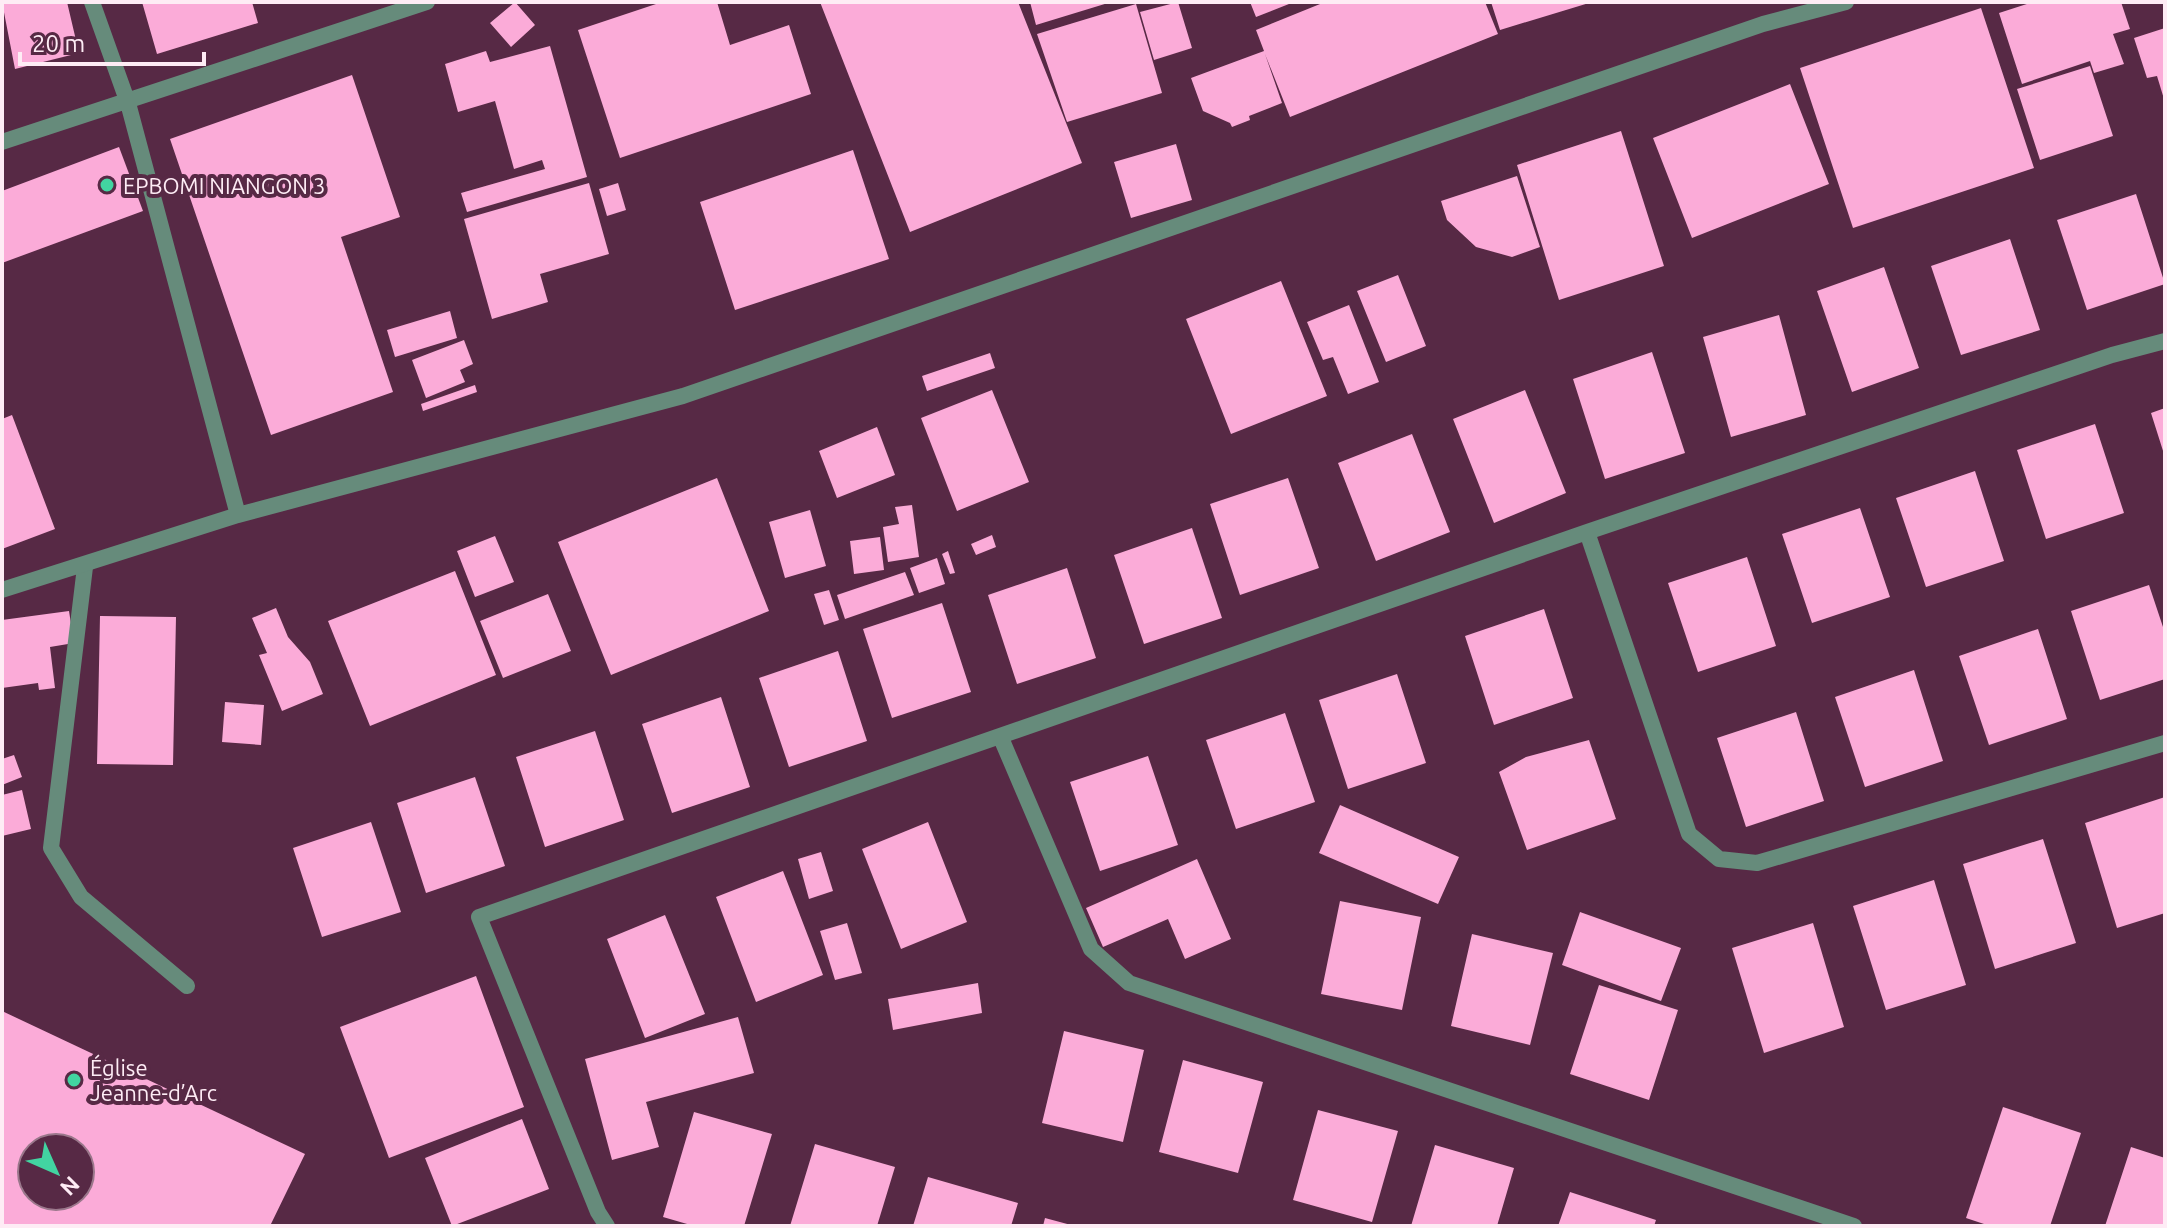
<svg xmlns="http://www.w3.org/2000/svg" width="2167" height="1228" font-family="Ubuntu,sans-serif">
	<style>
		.building { fill: #fbabd8; fill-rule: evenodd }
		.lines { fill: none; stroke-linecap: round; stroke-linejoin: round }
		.service { stroke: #668b7b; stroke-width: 16 }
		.minor { stroke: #668b7b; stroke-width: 16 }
		.poi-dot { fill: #42d4a1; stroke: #572945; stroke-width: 3 }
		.labels { text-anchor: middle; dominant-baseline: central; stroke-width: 8; stroke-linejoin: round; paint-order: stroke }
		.poi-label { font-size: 22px; fill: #feecf5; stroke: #572945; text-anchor: start }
	</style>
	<rect width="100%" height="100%" fill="#572945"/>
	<path class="building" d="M 2,2 L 67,2 L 79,53 L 15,69 Z
		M 142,2 L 252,2 L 258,23 L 157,54 Z
		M 515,2 L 535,25 L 511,47 L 490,23 Z
		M 662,2 L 717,2 L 730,45 L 789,25 L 811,94 L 620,158 L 578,30 Z
		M 820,2 L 1018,2 L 1082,163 L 910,232 Z
		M 1030,2 L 1107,2 L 1108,3 L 1036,25 Z
		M 1178,2 L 1192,48 L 1154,60 L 1140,12 Z
		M 1250,2 L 1294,2 L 1256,17 Z
		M 1325,2 L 1485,2 L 1498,34 L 1290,117 L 1265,54 L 1282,103 L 1249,116 L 1250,120 L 1232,127 L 1230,123 L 1203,111 L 1191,78 L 1264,51 L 1256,30 Z
		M 1491,2 L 1589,2 L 1589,3 L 1500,30 Z
		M 2033,2 L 2121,2 L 2130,29 L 2113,34 L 2124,64 L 2094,73 L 2090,61 L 2022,84 L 1999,13 Z
		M 1136,4 L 1162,93 L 1067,122 L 1037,34 Z
		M 1981,8 L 2034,168 L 1853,228 L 1800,68 Z
		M 2165,28 L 2165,98 L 2164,99 L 2157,76 L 2147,78 L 2134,38 Z
		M 550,46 L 587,177 L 467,212 L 461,193 L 545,169 L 542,160 L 514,169 L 495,101 L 458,112 L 445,64 L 486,51 L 490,62 Z
		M 2090,66 L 2113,136 L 2040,160 L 2017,89 Z
		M 352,75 L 400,217 L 341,237 L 393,392 L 271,435 L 170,139 Z
		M 1790,84 L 1829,184 L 1692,238 L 1653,138 Z
		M 1621,131 L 1664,266 L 1559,300 L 1517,165 Z
		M 1176,144 L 1192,200 L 1131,218 L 1114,162 Z
		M 119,147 L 143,211 L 2,263 L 2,191 Z
		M 853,150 L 889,259 L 735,310 L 700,202 Z
		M 1517,176 L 1540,247 L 1512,257 L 1476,247 L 1447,220 L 1441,201 Z
		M 589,183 L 609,254 L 540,274 L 548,302 L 492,319 L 464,219 Z
		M 618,183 L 626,210 L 607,216 L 599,189 Z
		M 2136,194 L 2165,284 L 2087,310 L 2057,220 Z
		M 2010,239 L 2040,330 L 1961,355 L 1931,266 Z
		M 1884,267 L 1919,368 L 1852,392 L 1817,291 Z
		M 1398,275 L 1426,346 L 1386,362 L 1357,291 Z
		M 1281,281 L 1327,396 L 1231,434 L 1186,319 Z
		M 1349,305 L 1379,382 L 1348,394 L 1333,357 L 1323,360 L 1307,322 Z
		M 450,311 L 457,338 L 395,357 L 387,330 Z
		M 1779,315 L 1806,415 L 1731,437 L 1703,337 Z
		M 464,340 L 473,364 L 460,370 L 465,382 L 426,398 L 412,360 Z
		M 1652,352 L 1685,453 L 1605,479 L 1573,379 Z
		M 990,353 L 995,368 L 927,391 L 922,376 Z
		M 475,385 L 477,392 L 423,411 L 421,404 Z
		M 992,390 L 1029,482 L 957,511 L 921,418 Z
		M 1525,390 L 1566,493 L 1494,523 L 1453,419 Z
		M 2165,408 L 2165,454 L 2164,454 L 2151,413 Z
		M 12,415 L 55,529 L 2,549 L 2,419 Z
		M 2095,424 L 2124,513 L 2046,539 L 2017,450 Z
		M 877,427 L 895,475 L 837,498 L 819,451 Z
		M 1412,434 L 1450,532 L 1376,561 L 1338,463 Z
		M 1975,471 L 2004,561 L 1926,587 L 1896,498 Z
		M 717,478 L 769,611 L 611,675 L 558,542 Z
		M 1288,478 L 1319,568 L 1240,595 L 1210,504 Z
		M 912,505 L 919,557 L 888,562 L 883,527 L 899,524 L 895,507 Z
		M 1860,508 L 1890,597 L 1812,623 L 1782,534 Z
		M 810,510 L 826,566 L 785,578 L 769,522 Z
		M 1192,528 L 1222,618 L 1144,644 L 1114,555 Z
		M 992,535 L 996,547 L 976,555 L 971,544 Z
		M 495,536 L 514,582 L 475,597 L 457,551 Z
		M 880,537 L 884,570 L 854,574 L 850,541 Z
		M 948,551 L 955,573 L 950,574 L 942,554 Z
		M 1747,557 L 1776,646 L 1698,672 L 1668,583 Z
		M 937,558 L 945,584 L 919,593 L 910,568 Z
		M 1067,568 L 1096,658 L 1017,684 L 988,595 Z
		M 455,571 L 496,675 L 370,726 L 328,621 Z
		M 905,572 L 914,595 L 845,619 L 837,595 Z
		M 2149,585 L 2165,633 L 2165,679 L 2100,700 L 2071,611 Z
		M 829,590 L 839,620 L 824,625 L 814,594 Z
		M 548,594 L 571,651 L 503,678 L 480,621 Z
		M 942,603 L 971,692 L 892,718 L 863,629 Z
		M 276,608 L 288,637 L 310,662 L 323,694 L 282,711 L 259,655 L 267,653 L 252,618 Z
		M 1544,609 L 1573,698 L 1494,725 L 1465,636 Z
		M 69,611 L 74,643 L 50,647 L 55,688 L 39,690 L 38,683 L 2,688 L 2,620 Z
		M 100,616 L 176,617 L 173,765 L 97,764 Z
		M 2038,629 L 2067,719 L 1989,745 L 1959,656 Z
		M 838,651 L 867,741 L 789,767 L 759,678 Z
		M 1914,670 L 1943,761 L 1865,787 L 1835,697 Z
		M 1397,674 L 1426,763 L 1348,789 L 1319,700 Z
		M 721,697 L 750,787 L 672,813 L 642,724 Z
		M 225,702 L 264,705 L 261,745 L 222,742 Z
		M 1796,712 L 1824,801 L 1746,827 L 1717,738 Z
		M 1285,713 L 1315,802 L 1236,829 L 1206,740 Z
		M 595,731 L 624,820 L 545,847 L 516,757 Z
		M 1589,740 L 1616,819 L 1527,850 L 1499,772 L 1526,757 Z
		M 14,755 L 22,777 L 2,785 L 2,759 Z
		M 1148,756 L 1178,845 L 1100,871 L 1070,782 Z
		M 475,777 L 505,866 L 426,893 L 397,803 Z
		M 22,790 L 31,829 L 2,836 L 2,795 Z
		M 2165,797 L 2165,913 L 2117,928 L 2085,823 Z
		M 1340,805 L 1459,857 L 1438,904 L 1319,853 Z
		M 371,822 L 401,912 L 322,937 L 293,848 Z
		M 928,822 L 967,922 L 901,949 L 862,849 Z
		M 2043,839 L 2076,943 L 1995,969 L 1963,864 Z
		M 821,852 L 833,891 L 809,899 L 798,859 Z
		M 1197,859 L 1231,939 L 1185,959 L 1168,919 L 1103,947 L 1086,908 Z
		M 783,871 L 823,975 L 756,1002 L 716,897 Z
		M 1934,880 L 1966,985 L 1886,1010 L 1853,906 Z
		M 1340,901 L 1421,917 L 1402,1010 L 1321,994 Z
		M 1580,912 L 1681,948 L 1661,1001 L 1562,965 Z
		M 665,915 L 705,1014 L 645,1038 L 607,939 Z
		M 847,923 L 862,973 L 835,980 L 820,931 Z
		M 1813,923 L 1844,1027 L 1764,1053 L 1732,948 Z
		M 1472,934 L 1553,953 L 1530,1045 L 1451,1026 Z
		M 476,976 L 524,1107 L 389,1158 L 340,1027 Z
		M 978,983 L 982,1013 L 893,1030 L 888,999 Z
		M 1599,985 L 1678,1010 L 1649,1100 L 1570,1074 Z
		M 2,1011 L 305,1154 L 270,1226 L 2,1226 ZM 32,1148 L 80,1148 L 80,1196 L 32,1196 Z
		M 738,1017 L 754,1073 L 646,1102 L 659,1147 L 612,1160 L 585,1059 Z
		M 1064,1031 L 1144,1050 L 1123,1142 L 1042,1123 Z
		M 1183,1060 L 1263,1082 L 1238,1173 L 1159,1152 Z
		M 2003,1107 L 2081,1133 L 2050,1226 L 1990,1226 L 1966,1218 Z
		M 1318,1110 L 1398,1131 L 1372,1222 L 1293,1200 Z
		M 694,1112 L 772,1134 L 744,1226 L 694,1226 L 663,1217 Z
		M 522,1119 L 549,1189 L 452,1226 L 425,1158 Z
		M 815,1144 L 895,1167 L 877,1226 L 790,1226 Z
		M 1435,1145 L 1514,1168 L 1497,1226 L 1411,1226 Z
		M 2131,1147 L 2165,1158 L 2165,1226 L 2105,1226 Z
		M 928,1177 L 1018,1203 L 1011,1226 L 913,1226 Z
		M 1570,1192 L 1656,1220 L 1654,1226 L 1558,1226 Z
		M 1045,1218 L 1071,1225 L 1070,1226 L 1043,1226 Z"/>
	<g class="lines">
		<path class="service" d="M 85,567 L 51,848 L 81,897 L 187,986"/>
		<path class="minor" d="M 92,2 L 128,103 L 238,515
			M 2,142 L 427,2
			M 1587,532 L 1689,834 L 1719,859 L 1757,863 L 2165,743
			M 2,590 L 238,515 L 683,396 L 1763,24 L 1846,2
			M 1001,738 L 1091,949 L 1129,983 L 1854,1226
			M 607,1226 L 598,1212 L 479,917 L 1587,532 L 2112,355 L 2165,341"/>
	</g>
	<g class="poi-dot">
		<circle cx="107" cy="185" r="8"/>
		<circle cx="74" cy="1080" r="8"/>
	</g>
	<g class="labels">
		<g class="poi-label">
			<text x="123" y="185">EPBOMI NIANGON 3</text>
			<text x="90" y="1067">Église<tspan x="90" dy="25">Jeanne-d’Arc</tspan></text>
		</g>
	</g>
	<rect width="2167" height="1228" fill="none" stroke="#feecf5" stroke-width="8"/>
	<g transform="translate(56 1172) rotate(135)"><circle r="38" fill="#572945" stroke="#9a778b" stroke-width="2"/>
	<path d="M0-6L14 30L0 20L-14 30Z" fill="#42d4a1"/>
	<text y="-12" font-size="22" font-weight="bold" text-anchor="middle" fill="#feecf5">N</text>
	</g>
	<path d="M20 52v12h184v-12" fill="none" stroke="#feecf5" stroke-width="4"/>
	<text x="32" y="52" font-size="24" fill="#feecf5" stroke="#572945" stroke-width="6" paint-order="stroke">20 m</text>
</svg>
